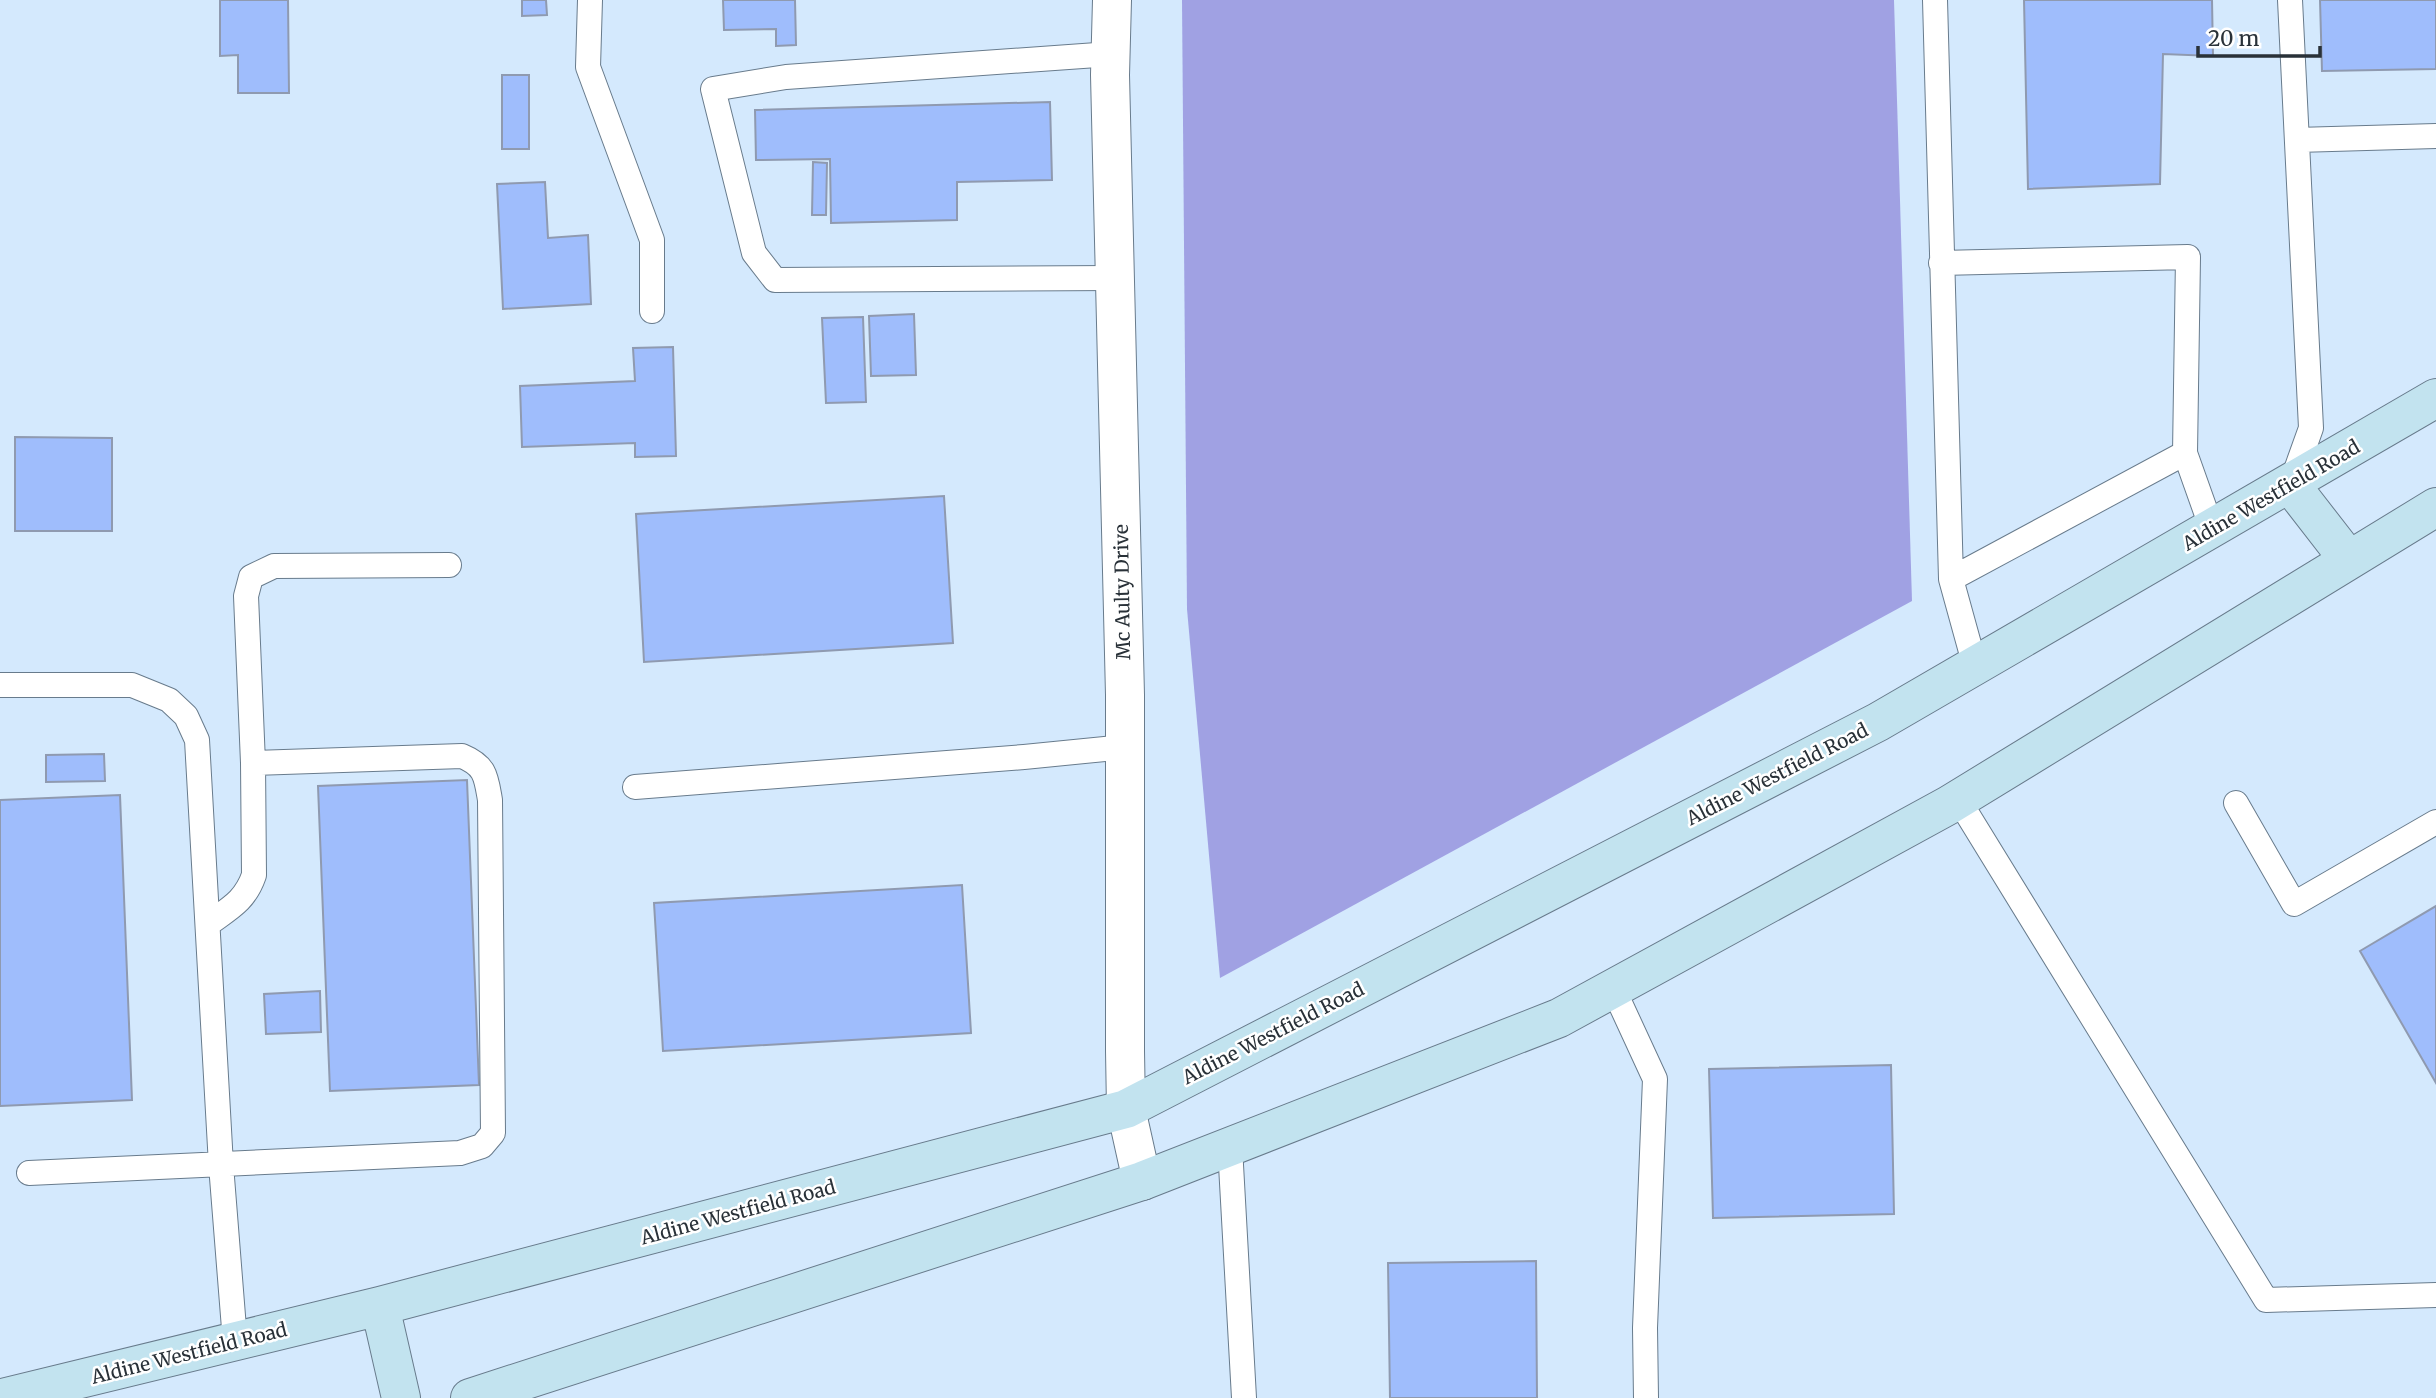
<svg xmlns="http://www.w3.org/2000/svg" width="2436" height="1398" font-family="Merriweather,serif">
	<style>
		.forest { fill: #a0a1e3 }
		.building { fill: #9fbdfc; stroke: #8f9ab0; stroke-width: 2 }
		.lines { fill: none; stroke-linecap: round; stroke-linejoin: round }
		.lane-casing { stroke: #687b8c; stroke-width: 26 }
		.street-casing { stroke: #687b8c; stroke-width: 40 }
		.secondary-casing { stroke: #687b8c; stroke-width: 40 }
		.lane { stroke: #fff; stroke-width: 24 }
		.street { stroke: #fff; stroke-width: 38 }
		.secondary { stroke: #c2e3ef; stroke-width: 38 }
		.labels { text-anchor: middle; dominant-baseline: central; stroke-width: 5; stroke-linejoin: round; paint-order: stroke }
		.street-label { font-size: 19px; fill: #293138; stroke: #fff }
	</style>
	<rect width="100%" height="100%" fill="#d4e9fd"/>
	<path class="forest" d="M 1182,0 L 1894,0 L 1912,601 L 1220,978 L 1187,609 Z"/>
	<path class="building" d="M 220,0 L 288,0 L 289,93 L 238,93 L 238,55 L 220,56 Z
		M 522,0 L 546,0 L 547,15 L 522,16 Z
		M 723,0 L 795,0 L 796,45 L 776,46 L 776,29 L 724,30 Z
		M 2024,0 L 2212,0 L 2213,56 L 2163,54 L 2160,184 L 2028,189 Z
		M 2320,0 L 2436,0 L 2436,69 L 2322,71 Z
		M 502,75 L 529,75 L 529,149 L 502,149 Z
		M 1050,102 L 1052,180 L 957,182 L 957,220 L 831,223 L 830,159 L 756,160 L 755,110 Z
		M 813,162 L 827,163 L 826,215 L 812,215 Z
		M 545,182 L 548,238 L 588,235 L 591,304 L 503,309 L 497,184 Z
		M 914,314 L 916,375 L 871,376 L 869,316 Z
		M 863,317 L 866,402 L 826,403 L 822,318 Z
		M 673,347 L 676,456 L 635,457 L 635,443 L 522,447 L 520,386 L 635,381 L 633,348 Z
		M 15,437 L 112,438 L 112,531 L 15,531 Z
		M 944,496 L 953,643 L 644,662 L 636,514 Z
		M 104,754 L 105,781 L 46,782 L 46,755 Z
		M 467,780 L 479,1085 L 330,1091 L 318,786 Z
		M 120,795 L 132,1100 L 0,1106 L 0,800 Z
		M 962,885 L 971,1033 L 663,1051 L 654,903 Z
		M 2436,906 L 2436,1083 L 2360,951 Z
		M 320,991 L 321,1032 L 266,1034 L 264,994 Z
		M 1891,1065 L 1894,1214 L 1713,1218 L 1709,1069 Z
		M 1536,1261 L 1537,1398 L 1390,1398 L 1388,1263 Z"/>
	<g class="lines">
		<g class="lane-casing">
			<path id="lane" d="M 590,0 L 588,67 L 652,240 L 652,311
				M 1935,0 L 1951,579 L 1975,666
				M 2290,0 L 2311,428 L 2291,484
				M 1111,54 L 786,77 L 713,89 L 754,253 L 775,280 L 1115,278
				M 2297,140 L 2436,136
				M 1941,263 L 2188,257 L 2185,453 L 2212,529
				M 1951,579 L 2185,453
				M 0,685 L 132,685 L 169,700 L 186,716 L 197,740 L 221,1165 L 235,1341
				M 635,787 L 1024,757 L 1125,747
				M 1958,799 L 2266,1300 L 2436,1295
				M 2236,803 L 2294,904 L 2436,822
				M 208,924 C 230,908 245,901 254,875 L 253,763 L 246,596 L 251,577 L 274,566 L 449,565
				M 1613,988 L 1655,1079 L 1645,1328 L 1646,1398
				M 1230,1147 L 1244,1398
				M 29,1173 L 460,1153 L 482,1146 L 493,1133 L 490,800 C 486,777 486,766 462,756 L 253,763"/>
		</g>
		<g class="street-casing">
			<path id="street" d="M 1112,0 L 1110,75 L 1125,695 L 1125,1051 L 1126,1109 L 1142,1181"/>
		</g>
		<g class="secondary-casing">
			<path id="secondary" d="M 2290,484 L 2349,560
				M 380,1306 L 401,1398
				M 2,1398 L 380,1306 L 1126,1109 L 1878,722 L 2436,398
				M 470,1398 L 1142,1181 L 1559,1018 L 1949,805 L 2436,507"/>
		</g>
		<use href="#lane" class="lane"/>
		<use href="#street" class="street"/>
		<use href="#secondary" class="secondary"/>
	</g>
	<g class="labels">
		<g class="street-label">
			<text transform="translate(2271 495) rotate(-30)">Aldine Westfield Road</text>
			<text transform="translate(1122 592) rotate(-91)">Mc Aulty Drive</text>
			<text transform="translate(1777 774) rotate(-27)">Aldine Westfield Road</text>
			<text transform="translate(1273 1033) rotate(-27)">Aldine Westfield Road</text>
			<text transform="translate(738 1212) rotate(-15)">Aldine Westfield Road</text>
			<text transform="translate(189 1353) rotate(-14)">Aldine Westfield Road</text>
		</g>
	</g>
	<path d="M2198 46v10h122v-10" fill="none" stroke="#293138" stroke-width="3.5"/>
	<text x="2208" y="46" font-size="21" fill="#293138" stroke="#ffffff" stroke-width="5" paint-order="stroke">20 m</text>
</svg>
